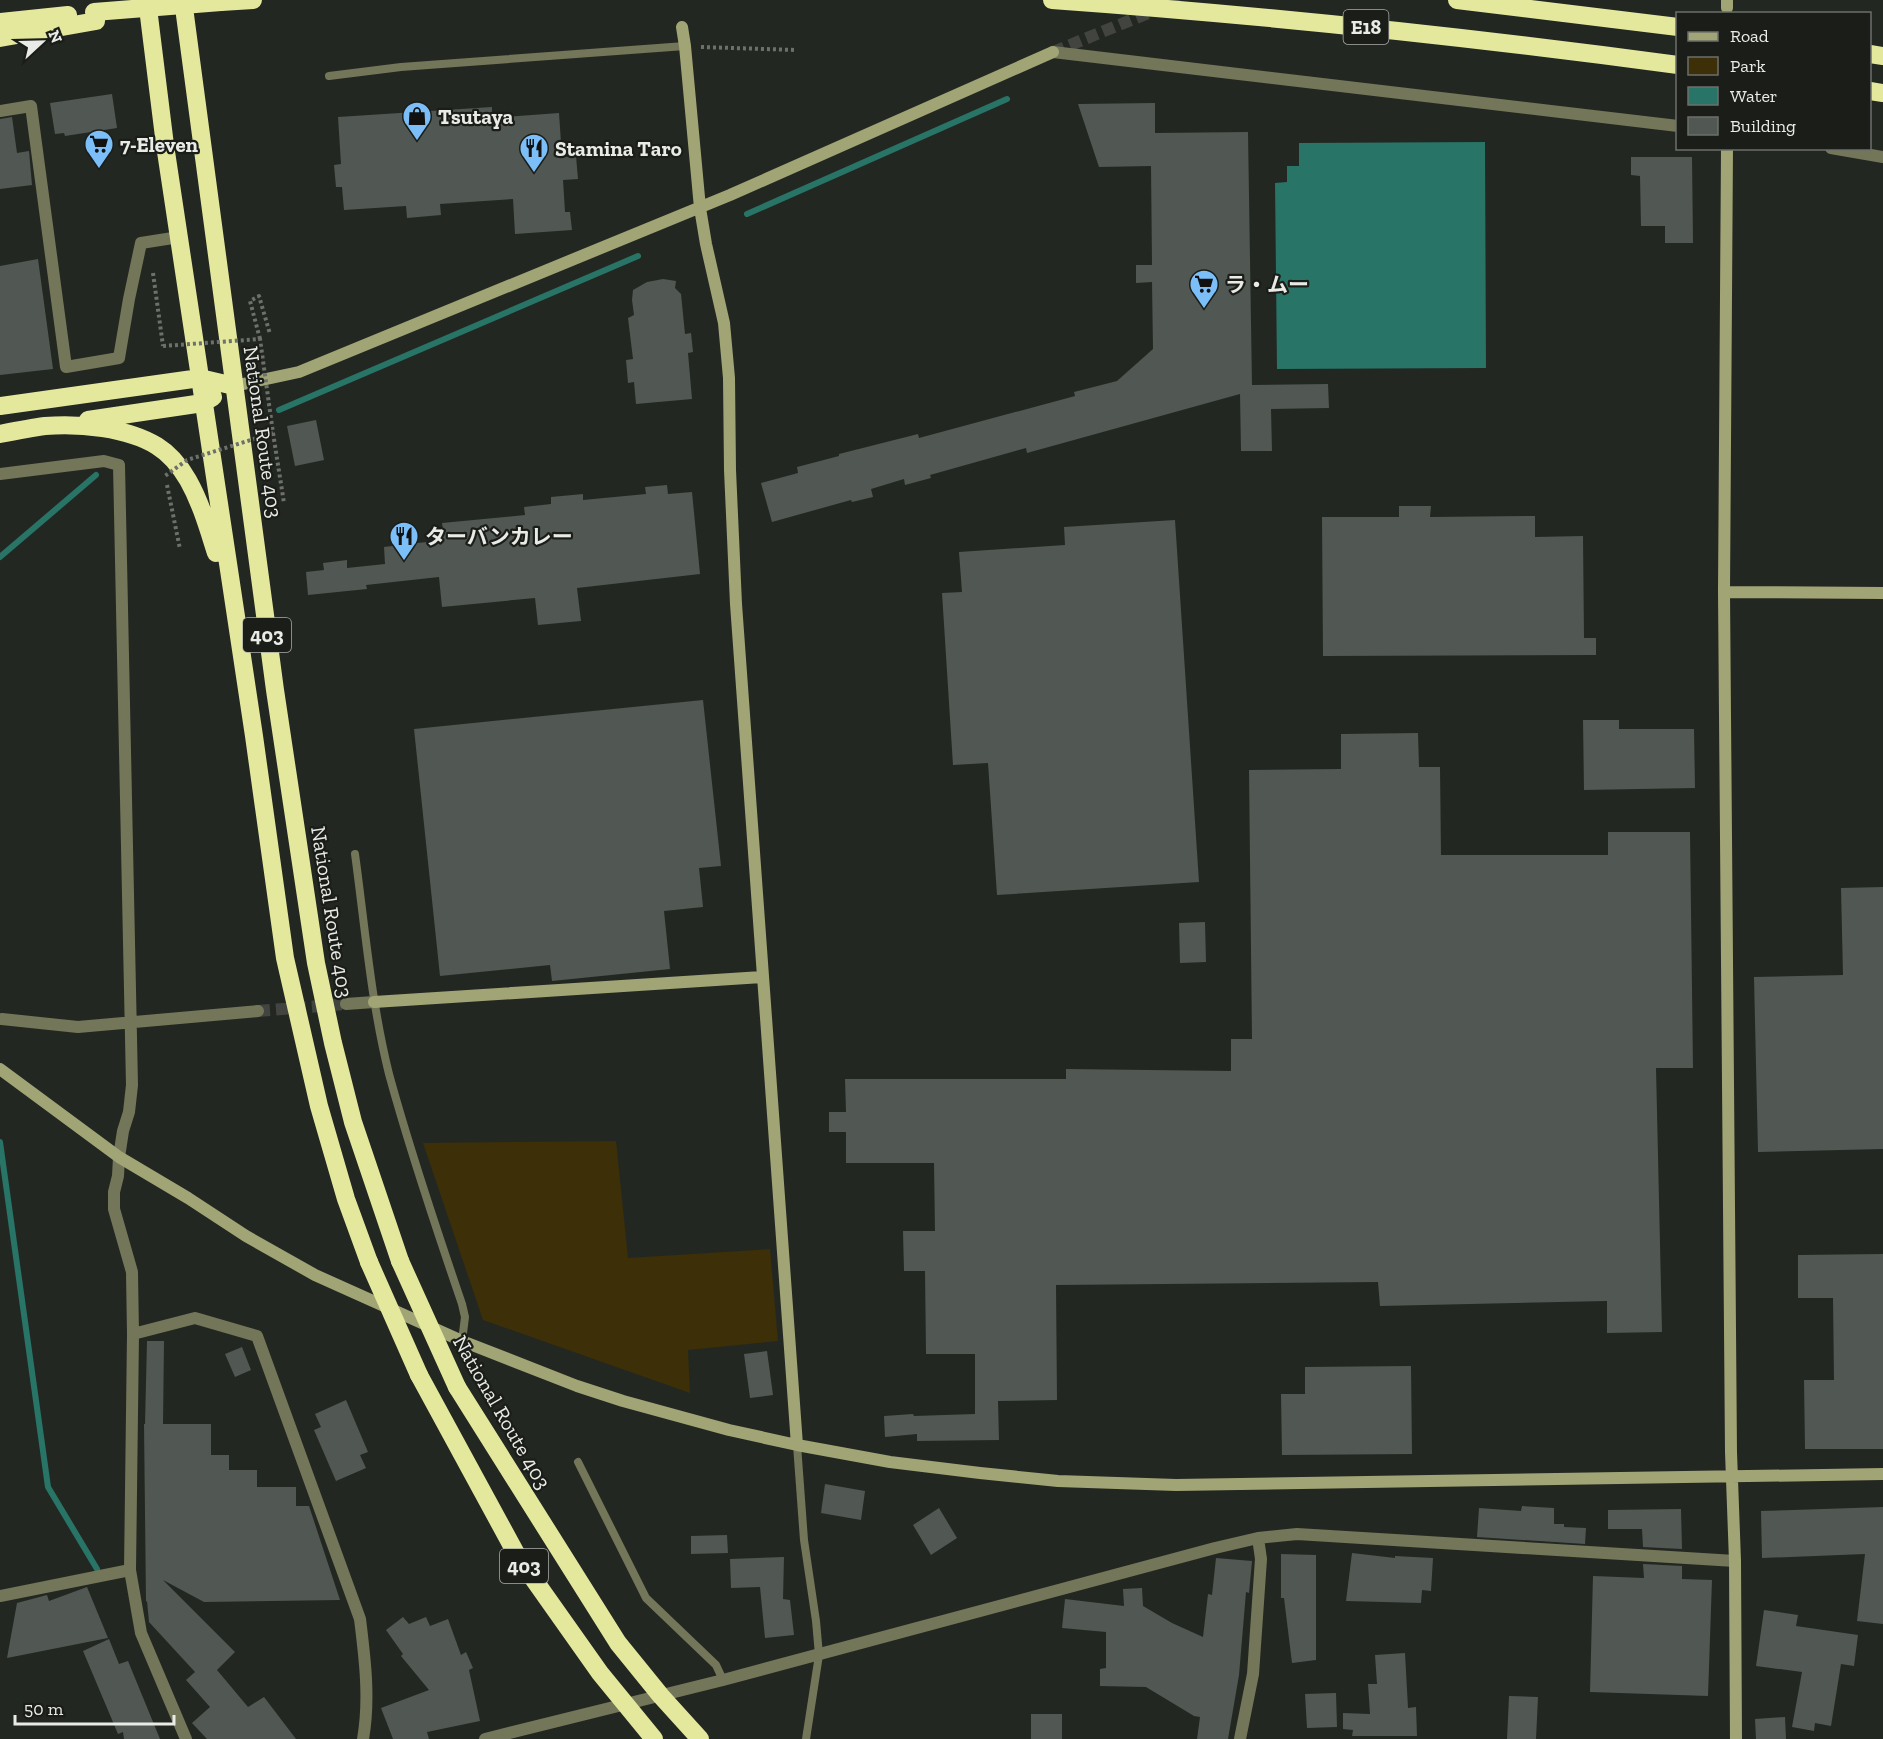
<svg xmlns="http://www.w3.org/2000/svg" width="1883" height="1739" font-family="'Zilla Slab','Noto Sans JP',serif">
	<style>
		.green { fill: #3d2f07 }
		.water { fill: #287466 }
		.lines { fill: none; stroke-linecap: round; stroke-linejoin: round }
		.stream { stroke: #287466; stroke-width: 6 }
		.building { fill: #515753 }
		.street-tunnel { stroke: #41443f; stroke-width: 12; stroke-dasharray: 12 6; stroke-linecap: butt }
		.secondary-tunnel { stroke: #41443f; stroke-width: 12; stroke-dasharray: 12 6; stroke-linecap: butt }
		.path { stroke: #6d706b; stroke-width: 4; stroke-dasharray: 3 3; stroke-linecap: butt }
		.lane { stroke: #747659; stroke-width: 8 }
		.street { stroke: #747659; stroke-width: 12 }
		.secondary { stroke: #a1a475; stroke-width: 12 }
		.highway { stroke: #e3e89d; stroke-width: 18 }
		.path-bridge { stroke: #6d706b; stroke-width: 4; stroke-dasharray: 3 3; stroke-linecap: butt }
		.highway-bridge { stroke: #e3e89d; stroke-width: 18 }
		.labels { text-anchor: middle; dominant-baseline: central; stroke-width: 4.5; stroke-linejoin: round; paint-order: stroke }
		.shield { fill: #1a1d18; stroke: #abada9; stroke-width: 1.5 }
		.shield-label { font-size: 20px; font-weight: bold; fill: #e9ebe7 }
		.poi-label { font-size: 21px; font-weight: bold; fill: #e9ebe7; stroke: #1a1d18; text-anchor: start }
		.street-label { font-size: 21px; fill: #e9ebe7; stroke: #1a1d18 }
	</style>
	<rect width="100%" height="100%" fill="#232721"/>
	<path class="green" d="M 616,1141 L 628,1258 L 770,1249 L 778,1341 L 688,1350 L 690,1393 L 483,1320 L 423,1143 Z"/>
	<path class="water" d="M 1485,142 L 1486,368 L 1277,369 L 1275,183 L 1287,182 L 1287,166 L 1299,166 L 1299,143 Z"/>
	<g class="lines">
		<path class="stream" d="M 747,214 L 1007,99
			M 279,410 L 638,256
			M 0,557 L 96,475
			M 0,1142 L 48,1487 L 97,1569"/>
	</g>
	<path class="building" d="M 112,94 L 117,128 L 65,136 L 64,133 L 55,134 L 50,103 Z
		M 1155,103 L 1155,133 L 1248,132 L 1252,385 L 1328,384 L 1329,408 L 1271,409 L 1272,451 L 1241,451 L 1240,394 L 1027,453 L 1026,448 L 930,475 L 931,478 L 905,485 L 904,479 L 871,489 L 873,497 L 852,502 L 851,500 L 772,522 L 761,483 L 798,473 L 797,467 L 839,456 L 839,454 L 918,434 L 919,438 L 1075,396 L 1074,392 L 1117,381 L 1153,349 L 1152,282 L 1136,283 L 1136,265 L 1152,265 L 1151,166 L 1099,167 L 1078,104 Z
		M 492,107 L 492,118 L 559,113 L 562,157 L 576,156 L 578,179 L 563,180 L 565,212 L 570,212 L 572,230 L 515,234 L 513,199 L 440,204 L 441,215 L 407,218 L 406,206 L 344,210 L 342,187 L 336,187 L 334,165 L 341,164 L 338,117 Z
		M 12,117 L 17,153 L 29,151 L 32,185 L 0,189 L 0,119 Z
		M 1631,157 L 1692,157 L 1693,243 L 1665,243 L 1665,226 L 1641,226 L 1640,176 L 1631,175 Z
		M 38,259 L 53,369 L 0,375 L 0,266 Z
		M 663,279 L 676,281 L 675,288 L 681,294 L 685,334 L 691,333 L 693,352 L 688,353 L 692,399 L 636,404 L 634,382 L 628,383 L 626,360 L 633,359 L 628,318 L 634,315 L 632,300 L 633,290 L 647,282 Z
		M 316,420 L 324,460 L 295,466 L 287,426 Z
		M 667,485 L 668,494 L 692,492 L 700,574 L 577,588 L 581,621 L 538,625 L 535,598 L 442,607 L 439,577 L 366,585 L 367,589 L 308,595 L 306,572 L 324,570 L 323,563 L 347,560 L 347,568 L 385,564 L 384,547 L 435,541 L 434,531 L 443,530 L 442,523 L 525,515 L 524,507 L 551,504 L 551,497 L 583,494 L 583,500 L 646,494 L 645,487 Z
		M 1399,506 L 1431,506 L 1430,517 L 1535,516 L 1535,537 L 1583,536 L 1584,638 L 1596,638 L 1596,655 L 1323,656 L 1322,517 L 1399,517 Z
		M 1175,520 L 1199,882 L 997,895 L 988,763 L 953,765 L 942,593 L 962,592 L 959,552 L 1065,545 L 1064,527 Z
		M 703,700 L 721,866 L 699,868 L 703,907 L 664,911 L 670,969 L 552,981 L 550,965 L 440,976 L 414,729 Z
		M 1583,720 L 1619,720 L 1619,729 L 1694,729 L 1695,788 L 1584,790 Z
		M 1418,733 L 1419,767 L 1440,767 L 1441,855 L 1608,855 L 1608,832 L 1690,832 L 1693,1068 L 1656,1068 L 1662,1332 L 1607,1333 L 1607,1301 L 1380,1306 L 1378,1282 L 1056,1285 L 1057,1400 L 998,1401 L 999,1440 L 917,1441 L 917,1434 L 885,1437 L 884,1416 L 913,1414 L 914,1416 L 975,1414 L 975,1354 L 926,1354 L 925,1271 L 904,1271 L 903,1231 L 935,1231 L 934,1163 L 846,1163 L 846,1132 L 829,1132 L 829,1112 L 846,1112 L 845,1079 L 1066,1079 L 1066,1069 L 1231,1071 L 1231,1039 L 1252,1039 L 1249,770 L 1341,769 L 1341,734 Z
		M 1883,887 L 1883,1149 L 1758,1152 L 1754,977 L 1843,975 L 1841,888 Z
		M 1205,922 L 1206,962 L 1180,963 L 1179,923 Z
		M 1883,1254 L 1883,1449 L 1805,1449 L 1804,1380 L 1834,1380 L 1833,1298 L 1798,1298 L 1798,1255 Z
		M 147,1341 L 164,1341 L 163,1424 L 211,1424 L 211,1455 L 229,1455 L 229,1470 L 257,1470 L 257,1487 L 296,1487 L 296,1506 L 309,1506 L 340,1600 L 204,1602 L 163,1580 L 235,1652 L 217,1670 L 248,1707 L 264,1697 L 296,1739 L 207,1739 L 192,1723 L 210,1707 L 186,1680 L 195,1672 L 149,1622 L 147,1601 L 146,1602 L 144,1424 L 145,1424 Z
		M 242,1347 L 251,1370 L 235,1377 L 225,1354 Z
		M 767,1351 L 773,1395 L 750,1398 L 744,1354 Z
		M 1411,1366 L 1412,1454 L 1282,1455 L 1281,1394 L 1305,1394 L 1305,1367 Z
		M 346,1400 L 368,1452 L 360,1455 L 366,1468 L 336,1481 L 314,1430 L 321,1427 L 315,1414 Z
		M 825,1484 L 865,1491 L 861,1520 L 821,1513 Z
		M 1522,1506 L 1554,1508 L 1554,1524 L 1564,1524 L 1564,1527 L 1586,1528 L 1585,1544 L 1477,1537 L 1479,1508 L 1521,1511 Z
		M 1883,1507 L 1883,1624 L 1857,1621 L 1865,1554 L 1762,1558 L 1761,1511 Z
		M 939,1508 L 957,1538 L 931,1555 L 913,1525 Z
		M 1681,1509 L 1682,1549 L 1643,1547 L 1642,1529 L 1608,1529 L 1608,1510 Z
		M 727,1535 L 728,1553 L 691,1554 L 691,1536 Z
		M 1352,1553 L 1395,1558 L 1395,1556 L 1433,1558 L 1431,1591 L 1422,1590 L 1421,1603 L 1346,1601 Z
		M 1281,1554 L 1316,1555 L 1316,1660 L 1292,1663 L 1284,1598 L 1281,1598 Z
		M 784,1557 L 783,1599 L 790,1600 L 794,1635 L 765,1638 L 760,1587 L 731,1588 L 730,1559 Z
		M 1216,1558 L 1252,1561 L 1249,1593 L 1246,1592 L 1239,1675 L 1228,1739 L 1197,1739 L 1200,1717 L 1194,1716 L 1146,1687 L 1100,1686 L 1100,1669 L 1106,1668 L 1106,1632 L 1062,1628 L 1065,1599 L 1124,1606 L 1123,1589 L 1142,1588 L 1143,1606 L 1172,1623 L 1203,1637 L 1208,1594 L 1212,1595 Z
		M 1643,1564 L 1682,1566 L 1682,1579 L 1712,1580 L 1708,1696 L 1590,1692 L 1593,1576 L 1644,1578 Z
		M 87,1587 L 108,1638 L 7,1658 L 17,1603 L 47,1595 L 49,1601 Z
		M 1764,1610 L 1798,1615 L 1796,1626 L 1858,1635 L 1854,1666 L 1841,1664 L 1831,1726 L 1815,1723 L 1814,1731 L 1792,1727 L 1802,1672 L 1756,1666 Z
		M 403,1617 L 409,1624 L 426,1617 L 430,1626 L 448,1619 L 461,1655 L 466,1652 L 473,1668 L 469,1670 L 480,1721 L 427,1732 L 429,1739 L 393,1739 L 381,1708 L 429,1690 L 401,1656 L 403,1654 L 386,1630 Z
		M 109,1639 L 119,1664 L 128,1661 L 160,1739 L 124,1739 L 123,1732 L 118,1734 L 83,1651 Z
		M 1405,1653 L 1408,1708 L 1416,1707 L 1417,1736 L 1352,1736 L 1353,1730 L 1343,1729 L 1343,1713 L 1370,1714 L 1368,1684 L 1377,1684 L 1375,1655 Z
		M 1336,1693 L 1337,1727 L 1307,1728 L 1305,1694 Z
		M 1509,1696 L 1538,1697 L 1536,1739 L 1507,1739 Z
		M 1031,1714 L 1062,1714 L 1062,1739 L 1031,1739 Z
		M 1785,1717 L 1786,1739 L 1756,1739 L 1755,1719 Z"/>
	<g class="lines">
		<path class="street-tunnel" d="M 258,1011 L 346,1004"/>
		<path class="secondary-tunnel" d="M 1053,52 L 1180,0"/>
		<path class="path" d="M 701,47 L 796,50
			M 153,273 L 163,346
			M 260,339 L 250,301 L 259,296 L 270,334
			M 273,433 L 284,503
			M 167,485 L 180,549"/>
		<path class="lane" d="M 329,76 L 401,67 L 685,46
			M 355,854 C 365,927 371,1002 389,1074 C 410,1151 436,1228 462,1304 L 465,1317 L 462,1341
			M 797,1445 L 804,1540 L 816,1621 L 819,1655 L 806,1739
			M 578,1462 L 646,1598 L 716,1665 L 723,1680"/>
		<path class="street" d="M 1053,52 L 1678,126
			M 0,111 L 31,106 L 66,367 L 119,358 L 129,299 L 141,243 L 179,237
			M 1831,148 L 1883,157
			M 0,474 L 104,461 L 119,465 L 132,1085 L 129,1112 L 123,1131 L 119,1157 L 118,1176 L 114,1192 L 114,1209 L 132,1272 L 133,1334 L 130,1570 L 141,1633 L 186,1739
			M 346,1004 L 374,1002
			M 2,1019 L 78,1027 L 258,1011
			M 133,1334 L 195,1318 L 257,1336 L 360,1619 C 365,1659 370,1700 363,1739
			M 0,1596 L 130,1570
			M 485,1739 L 723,1680 L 1215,1548 L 1258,1538 L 1297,1534 L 1735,1561
			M 1240,1739 L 1253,1674 L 1261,1559 L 1258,1538"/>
		<path class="secondary" d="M 1727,8 L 1727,0
			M 682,27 L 685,46 L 700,208 L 706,244 L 724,323 L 729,378 L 730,470 L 736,604 L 797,1445
			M 1727,148 L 1724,592 L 1731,1452 L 1735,1561 L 1736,1739
			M 234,386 L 299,372 L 730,195 L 1053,52
			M 1724,592 L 1883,593
			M 374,1002 L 762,977
			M 0,1069 L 119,1157 L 188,1198 L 246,1236 L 315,1275 L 462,1341 L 577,1386 L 623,1401 L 729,1430 L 797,1445 L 890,1462 L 980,1473 L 1058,1481 L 1176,1485 L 1883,1474"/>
		<path class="highway" d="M 147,0 L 165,145 L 254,736 L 285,958 L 319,1106 L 346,1199 L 369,1262
			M 183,0 L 275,690 L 316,963 L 333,1043 L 353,1122 L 400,1261
			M 1052,0 C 1262,15 1470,37 1678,65
			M 1457,0 L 1678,27
			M 221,2 L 253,0
			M 0,22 L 68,15
			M 0,38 L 96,21
			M 1870,54 L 1883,56
			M 1870,91 L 1883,93
			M 0,406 L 200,378 L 234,386
			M 88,420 L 203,403 L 213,397
			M 0,434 C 15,431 30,428 45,426 C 79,423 128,428 157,446 C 170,454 181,468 188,480 C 201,503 208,528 216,553
			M 419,1375 L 518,1557 L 600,1673 L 654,1739
			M 457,1387 L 618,1643 L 661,1696 L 700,1739"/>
		<path class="path-bridge" d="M 163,346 L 260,339 L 273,433 L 187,460 L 165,476"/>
		<path class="highway-bridge" d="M 94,12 L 221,2
			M 400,1261 L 457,1387
			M 369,1262 L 419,1375"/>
	</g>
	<defs>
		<g id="shop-pin" transform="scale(1.5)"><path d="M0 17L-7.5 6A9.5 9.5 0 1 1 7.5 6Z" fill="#7bbef8" stroke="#1a1d18"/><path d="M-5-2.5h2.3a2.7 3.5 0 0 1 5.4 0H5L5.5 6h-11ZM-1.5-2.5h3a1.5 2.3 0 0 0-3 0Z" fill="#111"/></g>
		<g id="supermarket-pin" transform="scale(1.5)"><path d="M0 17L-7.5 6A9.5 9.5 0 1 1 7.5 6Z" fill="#7bbef8" stroke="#1a1d18"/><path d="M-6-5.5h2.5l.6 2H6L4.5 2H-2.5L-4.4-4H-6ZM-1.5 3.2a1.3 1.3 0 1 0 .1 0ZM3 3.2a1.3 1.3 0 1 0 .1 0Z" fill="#111"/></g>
		<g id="restaurant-pin" transform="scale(1.5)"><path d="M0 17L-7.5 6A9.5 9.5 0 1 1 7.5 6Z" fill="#7bbef8" stroke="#1a1d18"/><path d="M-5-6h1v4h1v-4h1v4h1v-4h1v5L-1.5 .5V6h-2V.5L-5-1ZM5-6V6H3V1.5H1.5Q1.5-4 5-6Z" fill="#111"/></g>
	</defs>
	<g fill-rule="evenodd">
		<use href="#shop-pin" x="417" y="116"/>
		<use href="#supermarket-pin" x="99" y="144"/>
		<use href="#restaurant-pin" x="534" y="148"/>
		<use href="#supermarket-pin" x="1204" y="284"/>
		<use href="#restaurant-pin" x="404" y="536"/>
	</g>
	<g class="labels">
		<g class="shield">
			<rect x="1343.5" y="10" width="45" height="34" rx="4.5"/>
			<rect x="243" y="618" width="48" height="34" rx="4.5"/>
			<rect x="500" y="1549" width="48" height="34" rx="4.5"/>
		</g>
		<g class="shield-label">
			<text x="1366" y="27">E18</text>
			<text x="267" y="635">403</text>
			<text x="524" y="1566">403</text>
		</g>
		<g class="poi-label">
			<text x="438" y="116">Tsutaya</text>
			<text x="120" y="144">7-Eleven</text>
			<text x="555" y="148">Stamina Taro</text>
			<text x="1225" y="284">ラ・ムー</text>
			<text x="425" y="536">ターバンカレー</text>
		</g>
		<g class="street-label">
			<text transform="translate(263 432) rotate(82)">National Route 403</text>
			<text transform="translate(332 912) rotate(81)">National Route 403</text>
			<text transform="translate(502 1412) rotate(60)">National Route 403</text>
		</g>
	</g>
	<rect x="1676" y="12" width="195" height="138" fill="#1a1d18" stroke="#6d6f6b" stroke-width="1.5"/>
	<rect x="1688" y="32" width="30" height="9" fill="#a1a475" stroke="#6d6f6b" stroke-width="1.5"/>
	<text x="1730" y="42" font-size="18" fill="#e9ebe7">Road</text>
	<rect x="1688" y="57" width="30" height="18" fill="#3d2f07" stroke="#6d6f6b" stroke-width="1.5"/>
	<text x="1730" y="72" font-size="18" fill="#e9ebe7">Park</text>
	<rect x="1688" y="87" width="30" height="18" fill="#287466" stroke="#6d6f6b" stroke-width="1.5"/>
	<text x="1730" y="102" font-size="18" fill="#e9ebe7">Water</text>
	<rect x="1688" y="117" width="30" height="18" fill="#515753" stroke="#6d6f6b" stroke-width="1.5"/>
	<text x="1730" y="132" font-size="18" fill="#e9ebe7">Building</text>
	<g transform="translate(42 42) rotate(68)" stroke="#1a1d18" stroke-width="4.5" paint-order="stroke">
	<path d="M0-4.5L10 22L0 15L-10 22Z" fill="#e9ebe7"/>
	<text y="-9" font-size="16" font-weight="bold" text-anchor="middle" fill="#e9ebe7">N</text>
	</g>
	<path d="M15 1715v9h159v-9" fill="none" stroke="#e9ebe7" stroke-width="3"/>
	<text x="24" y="1715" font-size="18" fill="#e9ebe7" stroke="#1a1d18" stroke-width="4.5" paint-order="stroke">50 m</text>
</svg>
